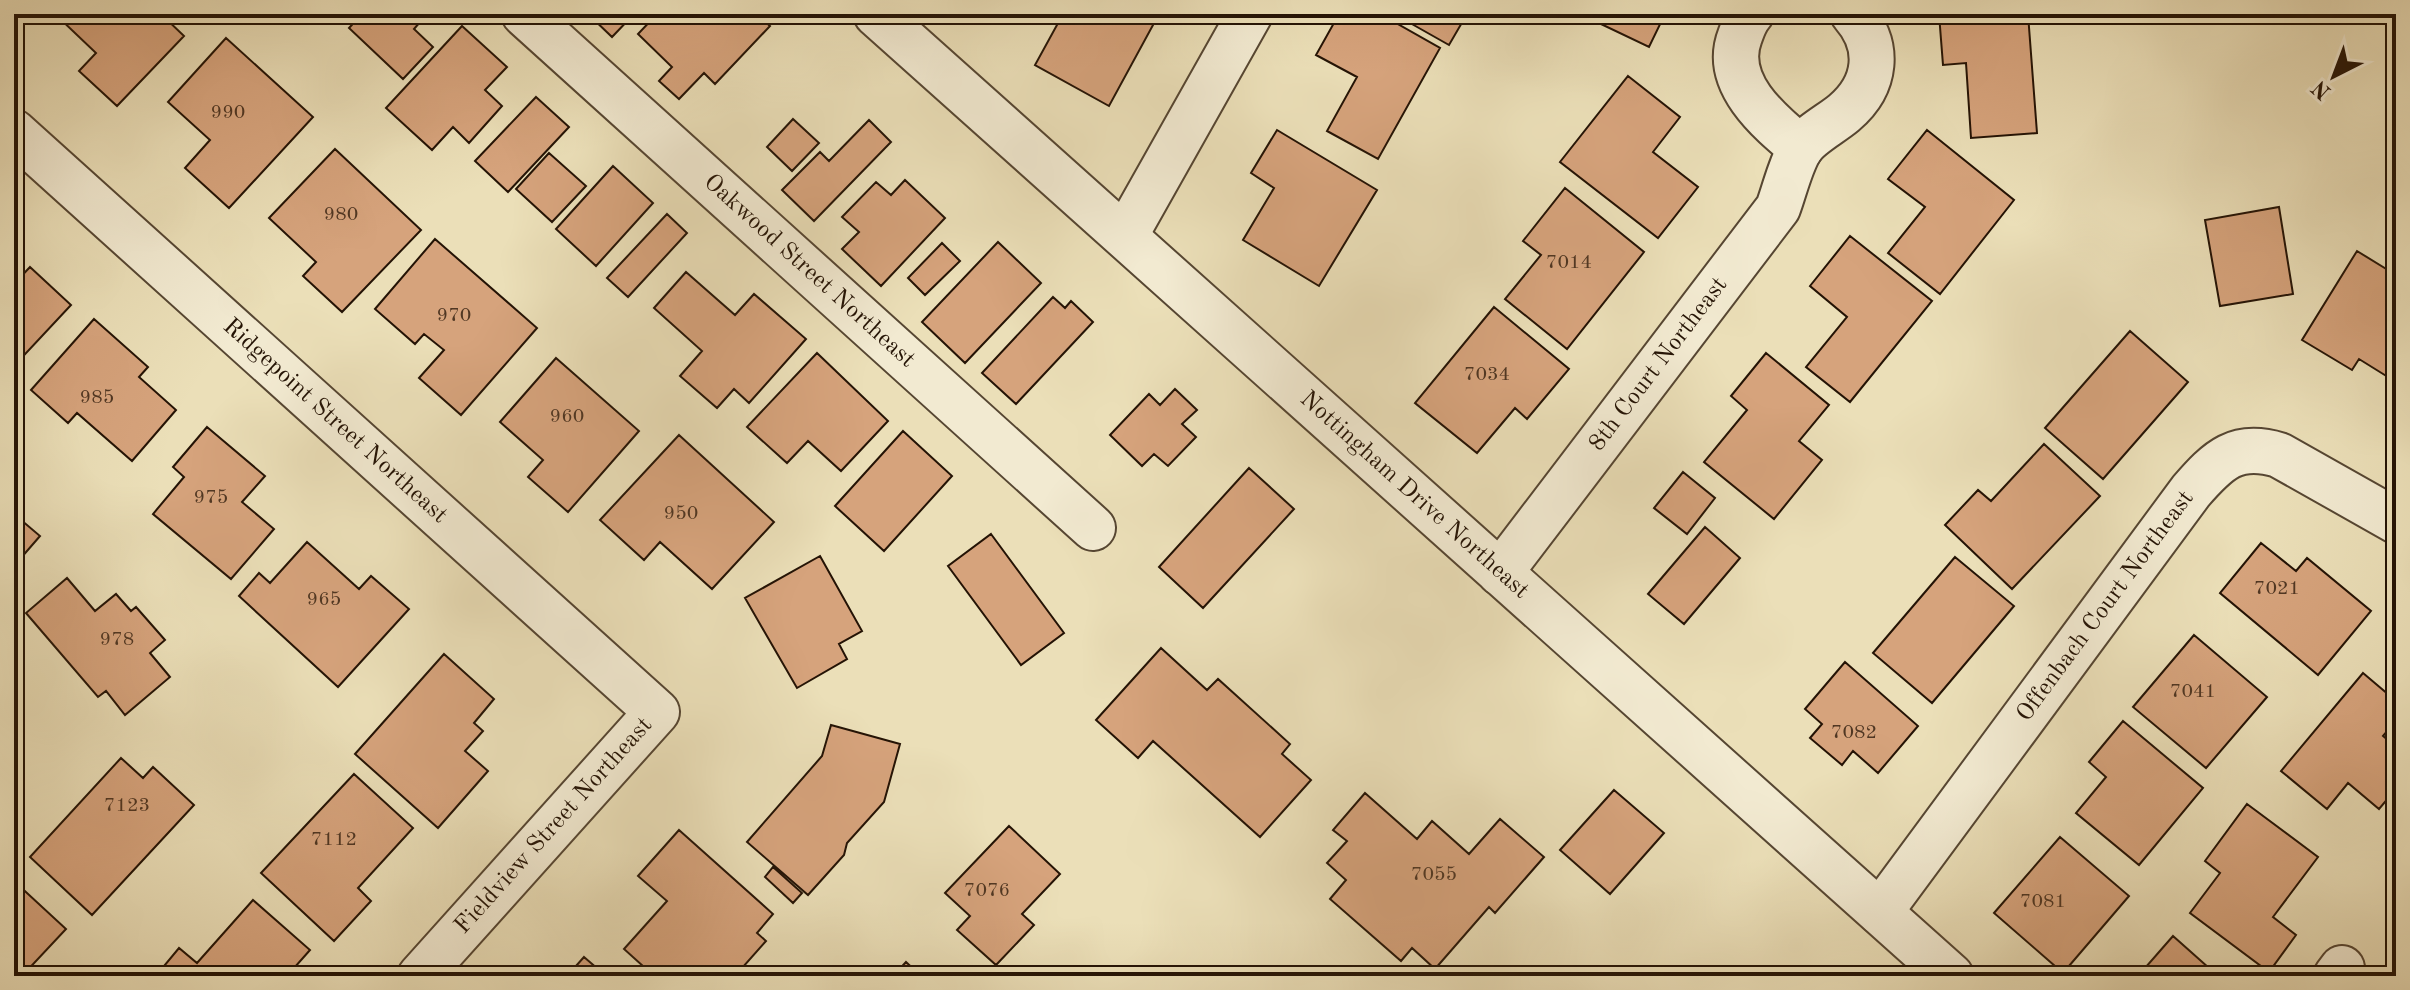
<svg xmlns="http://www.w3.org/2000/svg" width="2410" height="990" font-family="'Old Standard TT',serif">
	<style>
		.building { fill: #d6a37c; stroke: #241305; stroke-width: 2 }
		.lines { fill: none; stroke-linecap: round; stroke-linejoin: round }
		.minor-casing { stroke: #564632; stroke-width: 48 }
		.minor { stroke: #f2ead1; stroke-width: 44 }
		.labels { text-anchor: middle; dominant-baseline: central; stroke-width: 8; stroke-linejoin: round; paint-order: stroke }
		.number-label { font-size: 20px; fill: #503723 }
		.street-label { font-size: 24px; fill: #241305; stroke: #f2ead1 }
	</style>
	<rect width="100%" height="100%" fill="#ebdfb8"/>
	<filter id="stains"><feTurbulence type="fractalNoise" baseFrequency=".0025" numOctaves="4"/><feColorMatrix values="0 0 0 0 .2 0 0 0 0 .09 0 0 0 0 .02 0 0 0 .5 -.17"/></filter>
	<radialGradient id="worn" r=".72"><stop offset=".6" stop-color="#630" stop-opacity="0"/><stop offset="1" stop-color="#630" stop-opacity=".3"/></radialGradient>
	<path class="building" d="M 55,14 L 161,14 L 184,36 L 117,106 L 79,71 L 96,53 Z
		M 362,14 L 427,14 L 414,29 L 433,47 L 403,79 L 349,28 Z
		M 588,14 L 634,14 L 612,37 Z
		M 657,14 L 699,14 L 708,22 L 716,14 L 757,14 L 770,26 L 715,84 L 704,73 L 679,99 L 659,81 L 672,67 L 638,34 Z
		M 1063,14 L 1159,14 L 1109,106 L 1035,65 Z
		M 1339,14 L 1380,14 L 1440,48 L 1378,159 L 1327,131 L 1357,77 L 1316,55 Z
		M 1406,14 L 1467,14 L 1449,45 L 1403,19 Z
		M 1580,14 L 1665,14 L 1649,47 Z
		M 1939,14 L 2028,14 L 2037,133 L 1971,138 L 1966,63 L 1943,65 Z
		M 462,26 L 507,67 L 485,90 L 502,106 L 469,143 L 453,127 L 432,150 L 386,108 Z
		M 226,38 L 313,117 L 229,208 L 185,168 L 210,140 L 168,102 Z
		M 1628,76 L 1680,117 L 1653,152 L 1698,187 L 1658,238 L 1560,162 Z
		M 536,97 L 569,127 L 508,192 L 475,161 Z
		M 793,119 L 819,143 L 792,171 L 767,147 Z
		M 869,120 L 891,142 L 814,221 L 782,190 L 820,152 L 829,161 Z
		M 1277,130 L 1377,190 L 1319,286 L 1243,240 L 1274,188 L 1251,173 Z
		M 1927,130 L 2014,200 L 1940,294 L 1888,253 L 1925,207 L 1888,179 Z
		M 335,149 L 421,230 L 342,312 L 303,276 L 316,262 L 269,218 Z
		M 549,153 L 586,186 L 552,222 L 516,189 Z
		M 613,166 L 653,203 L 596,266 L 556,229 Z
		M 905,180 L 945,218 L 881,286 L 842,249 L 859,232 L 842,217 L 876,182 L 891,195 Z
		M 1565,188 L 1644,252 L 1567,349 L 1505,299 L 1541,255 L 1523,241 Z
		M 2279,207 L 2293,294 L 2220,306 L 2205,220 Z
		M 667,214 L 687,233 L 628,297 L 607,278 Z
		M 1850,236 L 1932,301 L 1850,402 L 1806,367 L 1847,317 L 1810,286 Z
		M 435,239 L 537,328 L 461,415 L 419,378 L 444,350 L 424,334 L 415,344 L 375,309 Z
		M 998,242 L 1041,283 L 965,363 L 922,322 Z
		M 942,243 L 960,261 L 925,295 L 908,278 Z
		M 2357,251 L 2396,275 L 2396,382 L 2359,359 L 2352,370 L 2302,340 Z
		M 30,267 L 71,305 L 14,366 L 14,284 Z
		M 686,272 L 735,315 L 754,294 L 806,339 L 749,403 L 734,389 L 717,408 L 680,376 L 702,351 L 654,308 Z
		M 1053,297 L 1065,308 L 1071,301 L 1093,322 L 1016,404 L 982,373 Z
		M 1494,307 L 1569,369 L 1527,419 L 1515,408 L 1477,453 L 1415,403 Z
		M 94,319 L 148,367 L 139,377 L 176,410 L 132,461 L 77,413 L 68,423 L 31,390 Z
		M 2130,331 L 2188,382 L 2103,479 L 2045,428 Z
		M 817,353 L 888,421 L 841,471 L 808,441 L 787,463 L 747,427 Z
		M 1766,353 L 1829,405 L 1799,441 L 1822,460 L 1774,519 L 1704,462 L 1747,410 L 1731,396 Z
		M 556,358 L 639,431 L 568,512 L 528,477 L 543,460 L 500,422 Z
		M 1175,389 L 1197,410 L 1182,424 L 1196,437 L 1168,466 L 1154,454 L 1142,466 L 1110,435 L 1149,394 L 1160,405 Z
		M 207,427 L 265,476 L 242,502 L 274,529 L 231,579 L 153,514 L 184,477 L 173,467 Z
		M 903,431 L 952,476 L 884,551 L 835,506 Z
		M 679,435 L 774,522 L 712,589 L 660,542 L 644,560 L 600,520 Z
		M 2044,444 L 2100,496 L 2012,589 L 1945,525 L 1978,490 L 1991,501 Z
		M 1249,468 L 1294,509 L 1203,608 L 1159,567 Z
		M 1683,472 L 1715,498 L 1687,534 L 1654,508 Z
		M 14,514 L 40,536 L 14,566 Z
		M 1705,527 L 1740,558 L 1684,624 L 1648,594 Z
		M 991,534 L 1064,633 L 1021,665 L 948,566 Z
		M 307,542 L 359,589 L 371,576 L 409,609 L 338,687 L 239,596 L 259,573 L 270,583 Z
		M 2261,543 L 2296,571 L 2307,558 L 2371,611 L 2318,675 L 2220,593 Z
		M 820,556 L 862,631 L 839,644 L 847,659 L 797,688 L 745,598 Z
		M 1955,557 L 2014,606 L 1932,703 L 1873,653 Z
		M 67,578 L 95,611 L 116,594 L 131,611 L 136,607 L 165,640 L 150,653 L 170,677 L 125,715 L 106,691 L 98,697 L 26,613 Z
		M 2194,635 L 2267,697 L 2206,768 L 2133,707 Z
		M 1161,648 L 1207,690 L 1218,679 L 1290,744 L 1282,754 L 1311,780 L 1260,837 L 1153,741 L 1138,758 L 1096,720 Z
		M 444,654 L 494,699 L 474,723 L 483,731 L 465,751 L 488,771 L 438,828 L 355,754 Z
		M 1845,662 L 1918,726 L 1878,773 L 1853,751 L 1842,765 L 1810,738 L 1822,724 L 1805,709 Z
		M 2363,673 L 2396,701 L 2396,721 L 2383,736 L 2396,747 L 2396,789 L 2379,809 L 2348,783 L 2327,809 L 2281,771 Z
		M 2123,721 L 2203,788 L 2139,865 L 2076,813 L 2106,777 L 2089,762 Z
		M 831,725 L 900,744 L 884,802 L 847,843 L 844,855 L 808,895 L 747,842 L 822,756 Z
		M 121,758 L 143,778 L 153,767 L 194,805 L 92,915 L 30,857 Z
		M 354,774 L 413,828 L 358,888 L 371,901 L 334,941 L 261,873 Z
		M 1614,790 L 1664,833 L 1610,894 L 1560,850 Z
		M 1365,793 L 1417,839 L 1432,821 L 1469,854 L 1500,819 L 1544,857 L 1495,913 L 1489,907 L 1435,969 L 1412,948 L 1401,961 L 1330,899 L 1346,880 L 1327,863 L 1347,841 L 1333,830 Z
		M 2247,804 L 2318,857 L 2273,917 L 2296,935 L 2269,972 L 2190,913 L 2220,873 L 2205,861 Z
		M 1009,826 L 1060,874 L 1022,914 L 1034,925 L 996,965 L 957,930 L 970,916 L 945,893 Z
		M 679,830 L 773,914 L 757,933 L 766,941 L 735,976 L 654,976 L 624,949 L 667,901 L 638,876 Z
		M 2060,837 L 2129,896 L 2063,973 L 1994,913 Z
		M 773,867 L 802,893 L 793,903 L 765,877 Z
		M 14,881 L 66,929 L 22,976 L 14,976 Z
		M 253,900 L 310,950 L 287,976 L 164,976 L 159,972 L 179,948 L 197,963 Z
		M 2173,936 L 2218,976 L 2138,976 Z
		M 584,957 L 606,976 L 567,976 Z
		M 906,962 L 921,976 L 893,976 Z
		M 1628,967 L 1634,976 L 1616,976 Z"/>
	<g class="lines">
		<g class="minor-casing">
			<g id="minor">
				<path id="s1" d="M 524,14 L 1093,528"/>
				<path id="s2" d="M 876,14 L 1951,976"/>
				<path d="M 1751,14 C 1745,21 1743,28 1740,36 C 1722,82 1768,121 1801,148"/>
				<path id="s3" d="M 14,132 L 657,712 L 420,976"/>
				<path d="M 1125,236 L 1250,14"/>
				<path id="s4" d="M 1500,573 L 1778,208 C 1785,189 1790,166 1800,149 C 1809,135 1831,124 1844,113 C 1877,85 1881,46 1853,14"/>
				<path id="s5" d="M 1880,912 L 2191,491 C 2218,460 2236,442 2279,455 L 2396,521"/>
				<path d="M 2336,976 L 2342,968"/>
			</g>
		</g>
		<use href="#minor" class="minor"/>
	</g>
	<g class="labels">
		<g class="number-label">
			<text x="228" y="113">990</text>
			<text x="341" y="215">980</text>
			<text x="1569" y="263">7014</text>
			<text x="454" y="316">970</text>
			<text x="1487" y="375">7034</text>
			<text x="97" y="398">985</text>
			<text x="567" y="417">960</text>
			<text x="211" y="498">975</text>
			<text x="681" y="514">950</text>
			<text x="2277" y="589">7021</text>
			<text x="324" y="600">965</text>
			<text x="117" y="640">978</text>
			<text x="2193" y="692">7041</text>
			<text x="1854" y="733">7082</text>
			<text x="127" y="806">7123</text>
			<text x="334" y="840">7112</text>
			<text x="1434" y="875">7055</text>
			<text x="987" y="891">7076</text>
			<text x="2043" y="902">7081</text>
		</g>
		<g class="street-label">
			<text stroke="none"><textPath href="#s1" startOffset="384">Oakwood Street Northeast</textPath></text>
			<text stroke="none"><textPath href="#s4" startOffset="262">8th Court Northeast</textPath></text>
			<text stroke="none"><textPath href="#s3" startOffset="432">Ridgepoint Street Northeast</textPath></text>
			<text stroke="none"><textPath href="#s2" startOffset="722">Nottingham Drive Northeast</textPath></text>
			<text stroke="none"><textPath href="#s5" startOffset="380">Offenbach Court Northeast</textPath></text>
			<text transform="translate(554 826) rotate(-48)">Fieldview Street Northeast</text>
		</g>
	</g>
	<rect width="2410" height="990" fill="none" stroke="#ebdfb8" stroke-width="48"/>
	<rect x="16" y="16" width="2378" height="958" fill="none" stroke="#241305" stroke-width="4"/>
	<rect x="24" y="24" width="2362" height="942" fill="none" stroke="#241305" stroke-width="2"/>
	<g transform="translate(2334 76) rotate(222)" stroke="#f2ead1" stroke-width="6" paint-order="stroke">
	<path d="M0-6L14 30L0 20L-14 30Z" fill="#241305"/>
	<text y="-12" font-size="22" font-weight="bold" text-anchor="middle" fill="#241305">N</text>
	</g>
	<rect width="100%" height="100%" filter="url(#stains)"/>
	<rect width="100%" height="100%" fill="url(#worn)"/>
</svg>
